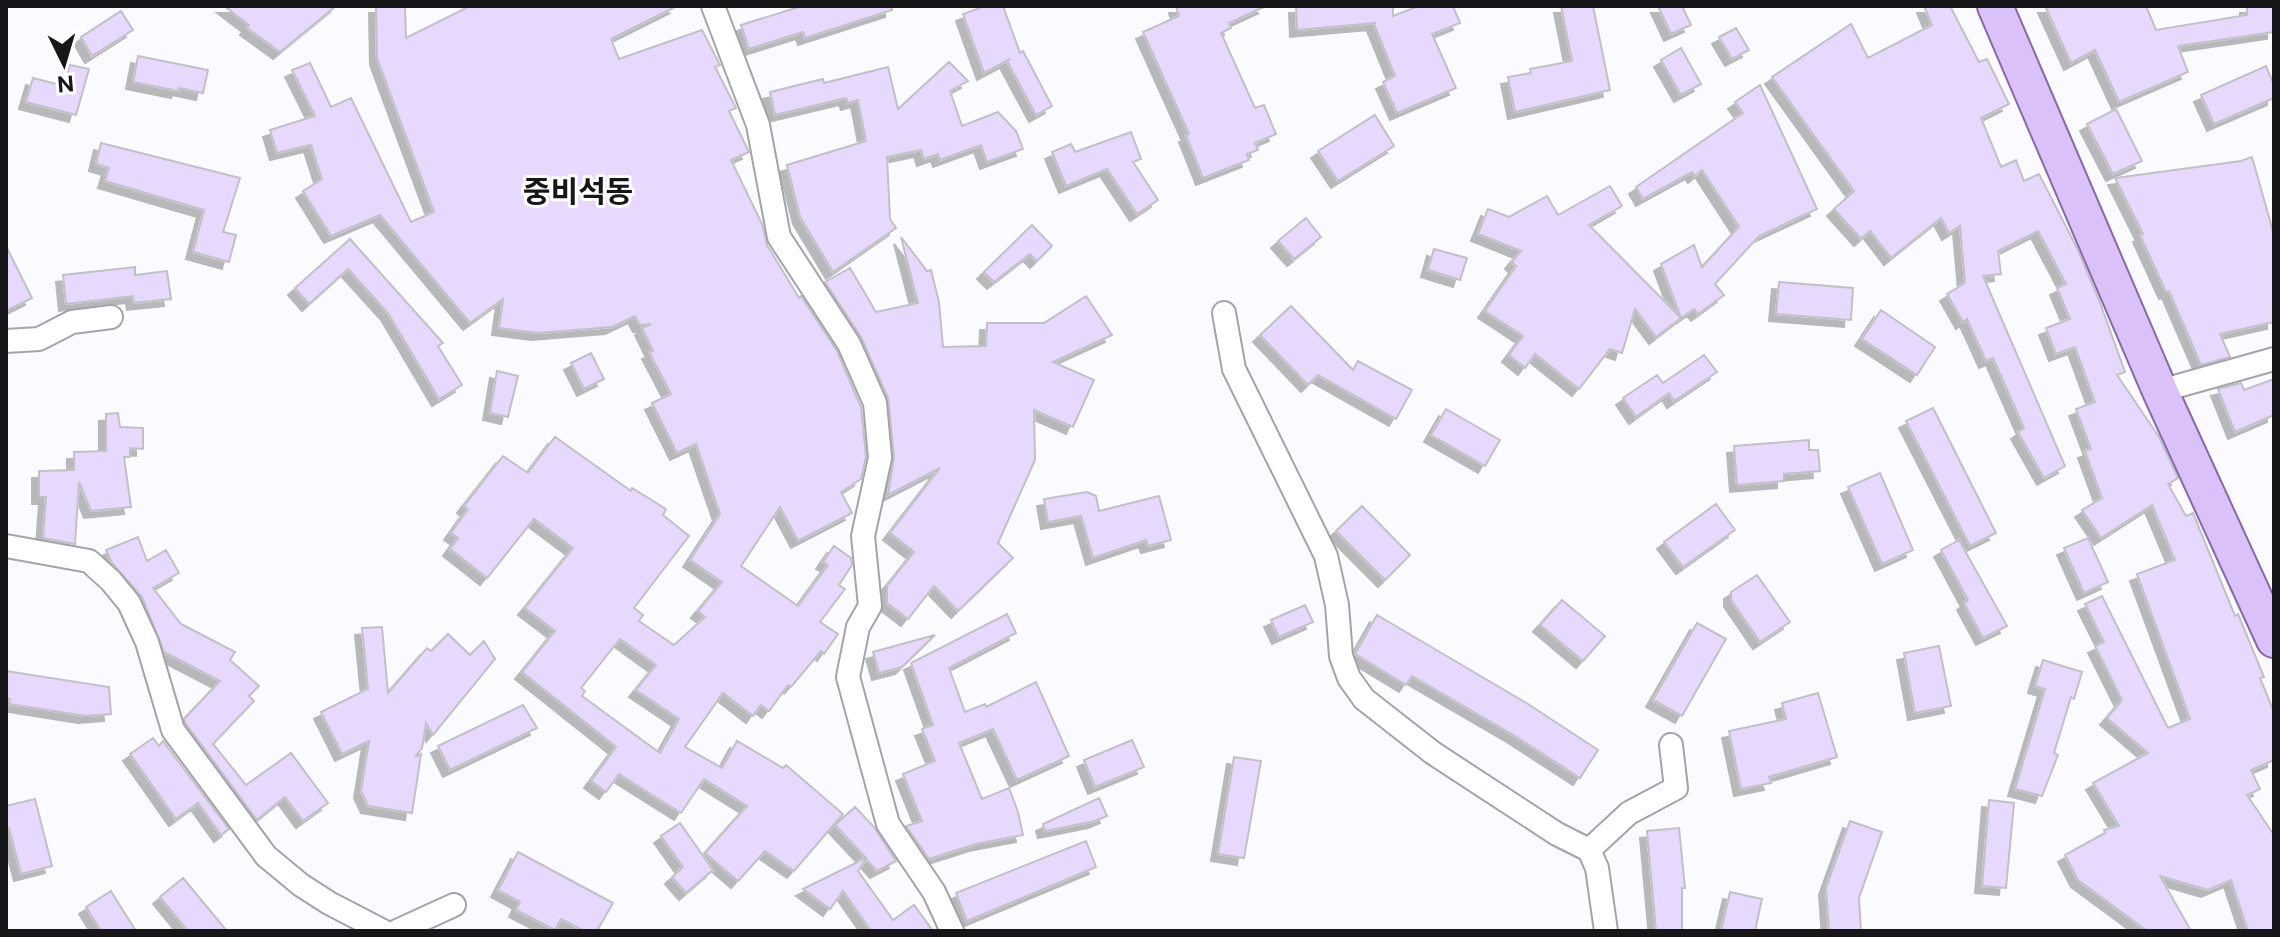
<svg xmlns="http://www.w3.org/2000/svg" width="2280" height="937" font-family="'Public Sans','Noto Sans KR',sans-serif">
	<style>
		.building { fill: #e7d9fe; stroke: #c2c0c7; stroke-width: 2; fill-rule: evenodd; filter: url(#shadow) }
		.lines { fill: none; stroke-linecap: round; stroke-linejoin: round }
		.minor-casing { stroke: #a5a3aa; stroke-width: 26 }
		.primary-casing { stroke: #866aa8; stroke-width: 38 }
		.minor { stroke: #fff; stroke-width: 22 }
		.primary { stroke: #dac1fa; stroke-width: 34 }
		.labels { text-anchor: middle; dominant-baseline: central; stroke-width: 6; stroke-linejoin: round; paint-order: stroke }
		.quarter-label { font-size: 30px; font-weight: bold; fill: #171618; stroke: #fff }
	</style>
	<defs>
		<filter id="shadow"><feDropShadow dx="-7" dy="7" stdDeviation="0" flood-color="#0004"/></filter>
	</defs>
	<rect width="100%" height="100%" fill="#fbfafe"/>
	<path class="building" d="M 224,6 L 336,6 L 280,52 L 247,28 L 249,25 Z
		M 376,6 L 405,6 L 406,38 L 470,6 L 677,6 L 611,39 L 619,59 L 702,30 L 720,65 L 715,67 L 736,108 L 729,111 L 749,152 L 731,160 L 762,224 L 767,245 L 799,298 L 801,296 L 837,351 L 861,407 L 866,457 L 861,479 L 841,492 L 852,513 L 798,541 L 780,507 L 741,566 L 798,606 L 828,565 L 823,562 L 834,546 L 851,558 L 852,565 L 839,585 L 845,589 L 820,622 L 838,634 L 824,654 L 821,651 L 791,687 L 788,685 L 769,711 L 761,705 L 753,716 L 723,693 L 685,747 L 722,768 L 737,741 L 783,768 L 786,765 L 843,814 L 794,871 L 765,851 L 738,881 L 705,853 L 747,806 L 704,779 L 681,813 L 619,774 L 606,792 L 591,781 L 616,747 L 522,672 L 555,631 L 525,608 L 573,548 L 534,519 L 487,578 L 450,549 L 458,538 L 451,533 L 468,509 L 464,506 L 503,456 L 528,473 L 555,437 L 631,491 L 632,488 L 666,509 L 663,515 L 689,536 L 634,608 L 643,615 L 639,621 L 674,645 L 705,617 L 698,611 L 722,582 L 690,560 L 720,514 L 696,444 L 677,453 L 652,403 L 671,394 L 649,352 L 653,351 L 642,328 L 651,324 L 640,325 L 635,316 L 612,327 L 538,333 L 499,328 L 503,299 L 470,323 L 380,215 L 331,236 L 303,191 L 322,179 L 311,145 L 277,153 L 270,130 L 315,116 L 292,70 L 310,63 L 331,107 L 351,98 L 411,222 L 434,212 L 377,58 ZM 620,639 L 656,665 L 636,690 L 679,719 L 660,753 L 582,696 L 585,691 L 581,688 Z
		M 802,6 L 892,6 L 892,10 L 805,38 L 803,32 L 749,49 L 741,25 Z
		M 985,6 L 1003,6 L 1020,53 L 1023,51 L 1052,106 L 1036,115 L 1007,61 L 1010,59 L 984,73 L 963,14 Z
		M 1176,6 L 1266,6 L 1229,23 L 1231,28 L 1221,33 L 1255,108 L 1264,105 L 1276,134 L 1255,143 L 1258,150 L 1247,154 L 1249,160 L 1203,178 L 1186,135 L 1189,134 L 1143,32 L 1179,16 Z
		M 1296,6 L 1393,6 L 1393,16 L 1419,6 L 1453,6 L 1460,23 L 1432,34 L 1456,88 L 1397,113 L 1383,82 L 1395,76 L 1374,24 L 1376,23 L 1297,30 Z
		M 1561,6 L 1593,6 L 1610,90 L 1515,112 L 1508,77 L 1531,73 L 1530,69 L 1572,61 Z
		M 1658,6 L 1682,6 L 1691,25 L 1671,34 Z
		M 1924,6 L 1950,6 L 1979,62 L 1987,59 L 2009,104 L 1981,118 L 2001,167 L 2016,160 L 2024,181 L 2039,174 L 2077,248 L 2099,300 L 2125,372 L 2117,375 L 2159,437 L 2178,478 L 2168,484 L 2186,516 L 2193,513 L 2235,616 L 2238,614 L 2264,677 L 2260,678 L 2274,712 L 2274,760 L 2251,770 L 2260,789 L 2247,795 L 2274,835 L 2274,931 L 2248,931 L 2231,880 L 2208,890 L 2160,876 L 2191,931 L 2147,931 L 2078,880 L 2065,855 L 2105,833 L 2104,830 L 2119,826 L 2093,783 L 2148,753 L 2107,718 L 2122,700 L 2095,646 L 2104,642 L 2085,604 L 2102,596 L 2168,728 L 2190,719 L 2137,574 L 2175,560 L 2152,505 L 2101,538 L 2082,510 L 2102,498 L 2085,451 L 2091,449 L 2076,409 L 2095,402 L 2075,347 L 2056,354 L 2046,328 L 2070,319 L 2057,288 L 2066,284 L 2038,231 L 1998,251 L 2001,274 L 1983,276 L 2065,466 L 2044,478 L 2018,432 L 2024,428 L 1993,358 L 1986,361 L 1967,319 L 1963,322 L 1947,294 L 1965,283 L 1960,226 L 1949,233 L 1941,218 L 1891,258 L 1870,231 L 1861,239 L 1834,209 L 1854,191 L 1772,77 L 1851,24 L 1868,58 L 1932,25 Z
		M 2045,6 L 2146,6 L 2156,30 L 2247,15 L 2247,6 L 2274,6 L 2274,32 L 2178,46 L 2188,72 L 2119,102 L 2095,50 L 2071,63 Z
		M 121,11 L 133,30 L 92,56 L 81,37 Z
		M 1736,28 L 1749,50 L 1732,59 L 1719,37 Z
		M 1681,48 L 1701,84 L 1681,95 L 1661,60 Z
		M 138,56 L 208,70 L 203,93 L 179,88 L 178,91 L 133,82 Z
		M 949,62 L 968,81 L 950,91 L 962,126 L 998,112 L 1016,131 L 1023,149 L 987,162 L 981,145 L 940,160 L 938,154 L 924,159 L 921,150 L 887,157 L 890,219 L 896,228 L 833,272 L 800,217 L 787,165 L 866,141 L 858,100 L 848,103 L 846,98 L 775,115 L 770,92 L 823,79 L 824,83 L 888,67 L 898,109 Z
		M 70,65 L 89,69 L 76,115 L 26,102 L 33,78 L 64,86 Z
		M 2266,66 L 2274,85 L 2274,98 L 2214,124 L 2201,95 Z
		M 1760,85 L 1817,209 L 1759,236 L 1715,284 L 1724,295 L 1698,314 L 1694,309 L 1681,318 L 1661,264 L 1694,245 L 1702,267 L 1739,227 L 1702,170 L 1695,176 L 1692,172 L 1643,199 L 1636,187 L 1743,113 L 1735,102 Z
		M 2116,109 L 2142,161 L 2113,174 L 2087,124 Z
		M 1375,115 L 1394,146 L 1338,181 L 1318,151 Z
		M 1131,132 L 1141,159 L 1133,162 L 1158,200 L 1137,214 L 1107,169 L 1066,186 L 1052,152 L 1071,144 L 1075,152 Z
		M 101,143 L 240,178 L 223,232 L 236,235 L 229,262 L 193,252 L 204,210 L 105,181 L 109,168 L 96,164 Z
		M 2252,157 L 2274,235 L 2274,322 L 2220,334 L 2230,357 L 2201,365 L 2169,291 L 2166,292 L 2140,235 L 2143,234 L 2115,178 L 2241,161 Z
		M 1610,186 L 1622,206 L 1589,225 L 1681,318 L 1656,337 L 1635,309 L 1622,353 L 1610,349 L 1579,389 L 1535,354 L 1525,368 L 1509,355 L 1523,336 L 1485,311 L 1516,266 L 1512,262 L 1521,251 L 1478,234 L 1488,209 L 1509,217 L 1547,196 L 1558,215 Z
		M 1306,218 L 1321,237 L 1294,259 L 1278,241 Z
		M 1032,225 L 1052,246 L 1037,261 L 1030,254 L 994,282 L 984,272 Z
		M 901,237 L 927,271 L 931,270 L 939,302 L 943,347 L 986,346 L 987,323 L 1044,323 L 1086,296 L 1112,335 L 1053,362 L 1094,380 L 1073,427 L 1034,410 L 1035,460 L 998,543 L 1013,558 L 958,611 L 934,586 L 908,619 L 887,603 L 887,586 L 914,552 L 890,533 L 940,468 L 888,495 L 894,457 L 888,398 L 861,337 L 825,282 L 850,268 L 876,312 L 918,303 Z
		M 350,239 L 443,343 L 438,346 L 462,385 L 439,399 L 388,313 L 348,269 L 309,304 L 295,288 Z
		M 6,246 L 32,298 L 6,311 Z
		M 1434,249 L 1467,258 L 1460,280 L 1428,270 Z
		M 135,267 L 135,275 L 167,271 L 171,299 L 134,303 L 133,296 L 66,304 L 63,275 Z
		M 1779,282 L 1853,288 L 1851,320 L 1776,314 Z
		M 1291,306 L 1353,370 L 1358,361 L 1412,390 L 1396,419 L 1318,375 L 1308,385 L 1260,335 Z
		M 1881,310 L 1935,347 L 1917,375 L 1862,339 Z
		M 591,353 L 604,379 L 584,389 L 571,363 Z
		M 1704,355 L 1717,372 L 1674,401 L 1669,393 L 1636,417 L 1623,398 L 1657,375 L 1663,383 Z
		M 497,371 L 518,376 L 508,417 L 490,413 Z
		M 2274,379 L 2274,415 L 2235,432 L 2218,389 L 2241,383 L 2244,390 Z
		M 1933,408 L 1996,533 L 1970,546 L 1906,421 Z
		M 1446,409 L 1500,440 L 1485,466 L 1431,435 Z
		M 118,413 L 120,427 L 143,428 L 143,449 L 130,448 L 130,457 L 124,457 L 131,507 L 91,511 L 79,482 L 75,544 L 43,538 L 46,497 L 39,497 L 39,471 L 74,470 L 74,452 L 106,451 L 106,414 Z
		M 1809,440 L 1809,450 L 1818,450 L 1820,471 L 1784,474 L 1784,481 L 1737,485 L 1734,446 Z
		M 1880,473 L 1913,550 L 1882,564 L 1848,487 Z
		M 1087,492 L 1096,496 L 1099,511 L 1159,496 L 1171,540 L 1148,546 L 1146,540 L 1093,558 L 1081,516 L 1048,522 L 1044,499 Z
		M 1716,504 L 1735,530 L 1683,567 L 1664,542 Z
		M 1362,506 L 1410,555 L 1385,580 L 1336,531 Z
		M 138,537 L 147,561 L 166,550 L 179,573 L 153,588 L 181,624 L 235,652 L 230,660 L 259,686 L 249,696 L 254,701 L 213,744 L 246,785 L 291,753 L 328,803 L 303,821 L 285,797 L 257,820 L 186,724 L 184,719 L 220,681 L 164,652 L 142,597 L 112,563 L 106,550 Z
		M 2088,538 L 2108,582 L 2084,593 L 2064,548 Z
		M 1959,540 L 2007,626 L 1983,638 L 1964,603 L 1968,600 L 1941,550 Z
		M 1757,575 L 1790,622 L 1760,642 L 1731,600 L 1731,592 Z
		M 1562,600 L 1605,636 L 1583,661 L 1540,625 Z
		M 1305,605 L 1313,622 L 1279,637 L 1271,620 Z
		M 1007,614 L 1016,633 L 949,668 L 965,712 L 985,704 L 986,707 L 1036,682 L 1069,756 L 1017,780 L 993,729 L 959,743 L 982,799 L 1009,788 L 1018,812 L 1023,835 L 976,844 L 929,859 L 906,826 L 922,821 L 903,774 L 935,761 L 922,729 L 933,725 L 911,663 Z
		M 1377,615 L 1528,704 L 1598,750 L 1580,778 L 1515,736 L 1412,676 L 1406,685 L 1355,654 Z
		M 1697,623 L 1726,639 L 1682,716 L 1653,700 Z
		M 382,627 L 388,693 L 427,648 L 431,651 L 448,634 L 470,655 L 484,641 L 495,659 L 433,735 L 426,723 L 422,748 L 415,757 L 421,754 L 412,813 L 368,806 L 361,791 L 369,741 L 342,754 L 321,712 L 368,689 L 362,628 Z
		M 935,635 L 902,667 L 879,673 L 873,652 Z
		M 1939,646 L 1951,706 L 1915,713 L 1904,653 Z
		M 2043,660 L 2082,672 L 2074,699 L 2071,697 L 2054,753 L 2058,755 L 2042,796 L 2015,789 L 2045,689 L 2035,686 Z
		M 6,671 L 109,687 L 111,714 L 85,716 L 9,704 L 10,699 L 6,698 Z
		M 1818,693 L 1837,757 L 1769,777 L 1771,783 L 1741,789 L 1729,731 L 1786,719 L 1782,703 Z
		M 523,705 L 537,728 L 450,770 L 438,746 Z
		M 153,738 L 159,746 L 163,741 L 229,829 L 221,835 L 198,803 L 176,819 L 130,754 Z
		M 1132,740 L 1144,767 L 1095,787 L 1084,760 Z
		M 1234,757 L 1261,761 L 1244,858 L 1218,854 Z
		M 1099,798 L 1107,816 L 1095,821 L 1045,831 L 1043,824 Z
		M 35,799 L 52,866 L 21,874 L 9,828 L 6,829 L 6,806 Z
		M 1989,800 L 2014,803 L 2006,888 L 1982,886 Z
		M 855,807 L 874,827 L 896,861 L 877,871 L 866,859 L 858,871 L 893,920 L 914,905 L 933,931 L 871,931 L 843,891 L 830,909 L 803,889 L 866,858 L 835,825 Z
		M 1850,821 L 1882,832 L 1859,898 L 1861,931 L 1829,931 L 1826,888 Z
		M 680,823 L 713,870 L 686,893 L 672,877 L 683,867 L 661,836 Z
		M 1679,828 L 1685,888 L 1682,888 L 1682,931 L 1656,931 L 1647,831 Z
		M 1086,841 L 1096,867 L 967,921 L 956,893 Z
		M 518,852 L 613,903 L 597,931 L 584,931 L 561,919 L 555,930 L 516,910 L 520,902 L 498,890 Z
		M 183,878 L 227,931 L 188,931 L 160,897 Z
		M 111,891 L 122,909 L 136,931 L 101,931 L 86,907 Z
		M 1730,892 L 1762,899 L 1755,931 L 1721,931 Z"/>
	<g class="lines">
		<g class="minor-casing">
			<path id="minor" d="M 713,6 L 758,125 L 779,237 L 849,344 L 875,403 L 880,458 L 863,536 L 870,606 L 858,627 L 848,677 L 888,824 L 934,892 L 952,931
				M 1224,313 L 1234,369 L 1326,556 L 1337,605 L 1341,656 L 1349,678 L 1364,699 L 1433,753 L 1557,834 L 1589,850 L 1597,868 L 1606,931
				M 6,341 L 39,339 L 72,322 L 111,317
				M 2160,391 L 2274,359
				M 6,546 L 89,561 L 111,581 L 129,603 L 147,642 L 173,730 L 266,856 L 301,885 L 329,903 L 383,931
				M 1589,850 L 1629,813 L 1676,788 L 1671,745
				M 397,931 L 454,905"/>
		</g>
		<g class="primary-casing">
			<path id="primary" d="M 1995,6 L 2160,391 L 2274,640"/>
		</g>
		<use href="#minor" class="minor"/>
		<use href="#primary" class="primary"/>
	</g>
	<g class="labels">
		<g class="quarter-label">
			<text x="578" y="191">중비석동</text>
		</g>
	</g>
	<rect width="2280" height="937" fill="none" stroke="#171618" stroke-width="16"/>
	<g transform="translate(64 64) rotate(175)" stroke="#ffffff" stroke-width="6" paint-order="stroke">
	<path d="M0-6L14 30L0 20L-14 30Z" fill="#171618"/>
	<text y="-12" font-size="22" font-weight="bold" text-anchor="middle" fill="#171618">N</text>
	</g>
</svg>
